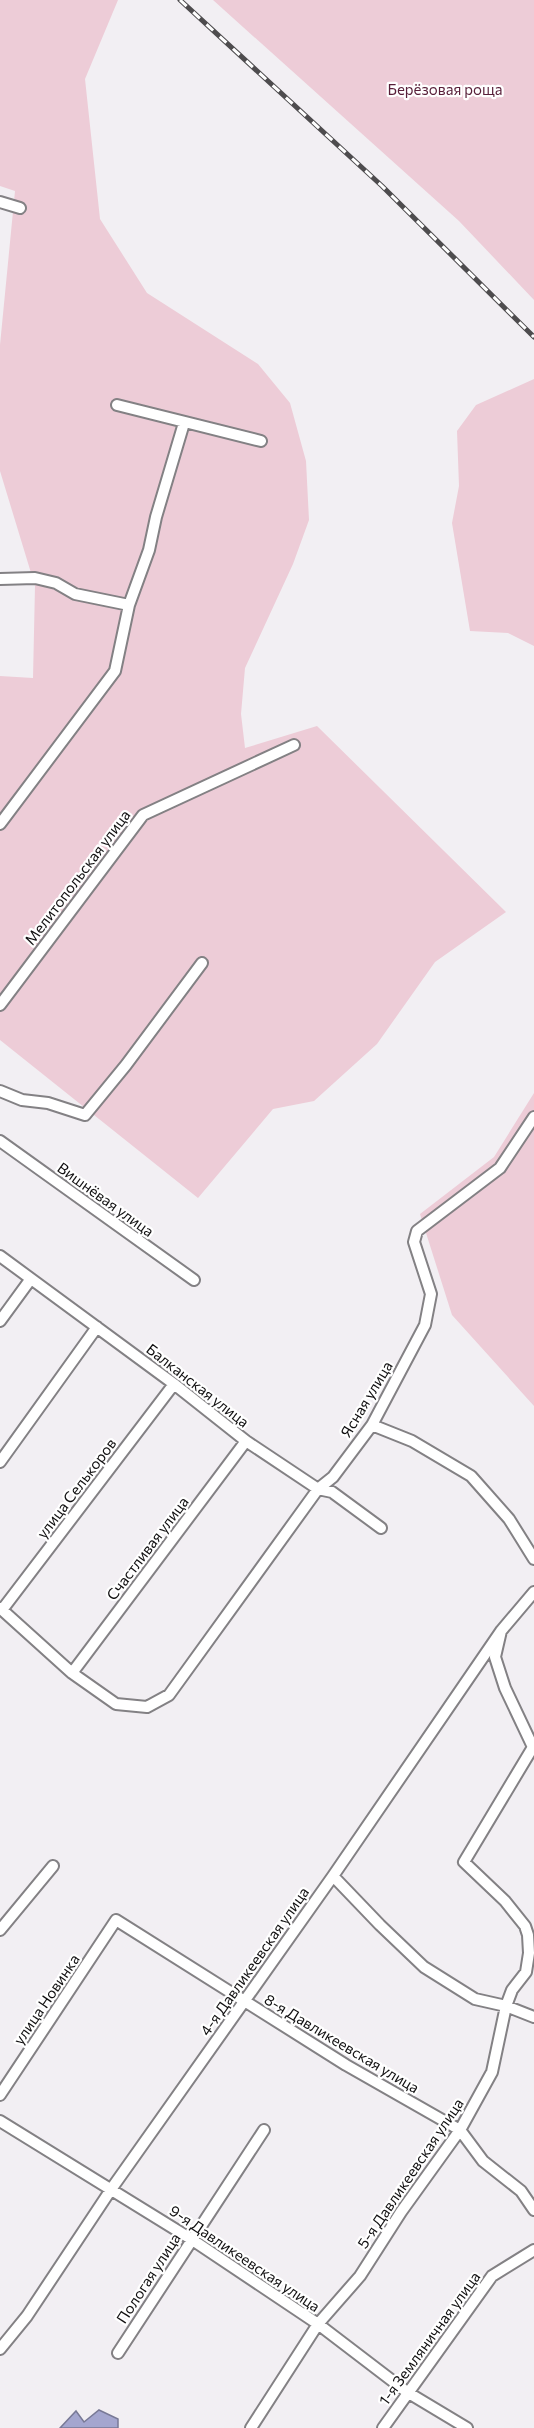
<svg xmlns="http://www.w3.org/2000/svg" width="534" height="2428" font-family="Commissioner,sans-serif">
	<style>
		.green { fill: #edccd7 }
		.water { fill: #a4a6cf; stroke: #787996; stroke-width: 1.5 }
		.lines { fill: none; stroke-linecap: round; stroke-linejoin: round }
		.minor-casing { stroke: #838184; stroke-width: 14 }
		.minor { stroke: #fff; stroke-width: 10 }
		.rail-casing { stroke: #4e4c4e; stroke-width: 5 }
		.rail { stroke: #fff; stroke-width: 3; stroke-dasharray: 9; stroke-linecap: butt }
		.labels { text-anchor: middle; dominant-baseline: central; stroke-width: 4.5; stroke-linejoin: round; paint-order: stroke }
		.park-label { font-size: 15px; fill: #581f39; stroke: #fff }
		.street-label { font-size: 15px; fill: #100f10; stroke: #fff }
	</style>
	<rect width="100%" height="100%" fill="#f2eff3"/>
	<path class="green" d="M 0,0 L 118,0 L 85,79 L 100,219 L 147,293 L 258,364 L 290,403 L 306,461 L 309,520 L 293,564 L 245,668 L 241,714 L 245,748 L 317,726 L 506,912 L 435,962 L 377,1044 L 314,1101 L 273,1109 L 198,1198 L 0,1040 L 0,676 L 33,678 L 35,586 L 0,471 L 0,345 L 15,191 L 0,186 Z
		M 213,0 L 534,0 L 534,300 L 459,221 Z
		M 534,379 L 534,646 L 508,633 L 470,631 L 452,523 L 459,486 L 457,431 L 476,405 Z
		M 534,1093 L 534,1406 L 452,1315 L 420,1214 L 494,1157 Z"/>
	<path class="water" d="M 99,2410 L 118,2419 L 118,2428 L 60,2428 L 76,2411 L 84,2422 Z"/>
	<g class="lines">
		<g class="minor-casing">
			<path id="minor" d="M 0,202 L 20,208
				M 117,405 L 261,441
				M 0,579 L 35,578 L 56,583 L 75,594 L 129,605
				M 0,824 L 115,671 L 129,605 L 149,550 L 156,517 L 184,423
				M 0,1005 L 143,815 L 294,745
				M 0,1091 L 22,1100 L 48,1103 L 85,1115 L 126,1065 L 202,963
				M 0,1141 L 194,1280
				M 0,1256 L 174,1384 L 246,1441 L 318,1489 L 332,1492 L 381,1528
				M 0,1321 L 30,1280
				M 372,1425 L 412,1441 L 471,1476 L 509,1519 L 534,1559
				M 0,1462 L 97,1327
				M 0,1608 L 72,1673 L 116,1704 L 147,1707 L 169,1695 L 318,1489 L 333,1477 L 372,1425 L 425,1325 L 431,1294 L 414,1242 L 417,1231 L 500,1168 L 534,1117
				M 2,1610 L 174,1384
				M 72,1673 L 246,1441
				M 333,1876 L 380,1925 L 424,1967 L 475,1999 L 506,2006 L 534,2017
				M 0,1930 L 53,1866
				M 0,2095 L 116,1920 L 346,2065 L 460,2130 L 483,2161 L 521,2191 L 534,2210
				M 0,2121 L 191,2239 L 318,2324 L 407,2392 L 467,2428
				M 0,2349 L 27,2316 L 112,2188 L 333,1876 L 501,1631 L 534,1592
				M 118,2353 L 264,2130
				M 251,2428 L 318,2324 L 360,2276 L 401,2212 L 460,2130 L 492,2072 L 506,2006 L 512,1990 L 526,1972 L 529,1953 L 528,1935 L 525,1926 L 505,1901 L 464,1862 L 533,1747 L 505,1688 L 495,1657 L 501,1631
				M 383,2428 L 492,2276 L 534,2250"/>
		</g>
		<use href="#minor" class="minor"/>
		<g class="rail-casing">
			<path id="rail" d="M 180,0 L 382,186 L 534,337"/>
		</g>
		<use href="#rail" class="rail"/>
	</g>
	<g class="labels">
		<g class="park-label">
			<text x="445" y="89">Берёзовая роща</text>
		</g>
		<g class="street-label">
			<text transform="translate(77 877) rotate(-53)">Мелитопольская улица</text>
			<text transform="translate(106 1199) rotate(36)">Вишнёвая улица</text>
			<text transform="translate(198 1385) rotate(38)">Балканская улица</text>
			<text transform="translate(366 1399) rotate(-59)">Ясная улица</text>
			<text transform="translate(76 1488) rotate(-53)">улица Селькоров</text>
			<text transform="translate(147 1548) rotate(-53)">Счастливая улица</text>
			<text transform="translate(254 1961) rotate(-55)">4-я Давликеевская улица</text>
			<text transform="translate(46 1999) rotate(-56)">улица Новинка</text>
			<text transform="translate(342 2043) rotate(31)">8-я Давликеевская улица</text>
			<text transform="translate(410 2173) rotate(-56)">5-я Давликеевская улица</text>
			<text transform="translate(245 2258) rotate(34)">9-я Давликеевская улица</text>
			<text transform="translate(148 2278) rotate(-57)">Пологая улица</text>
			<text transform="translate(429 2338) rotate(-54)">1-я Земляничная улица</text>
		</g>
	</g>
</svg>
